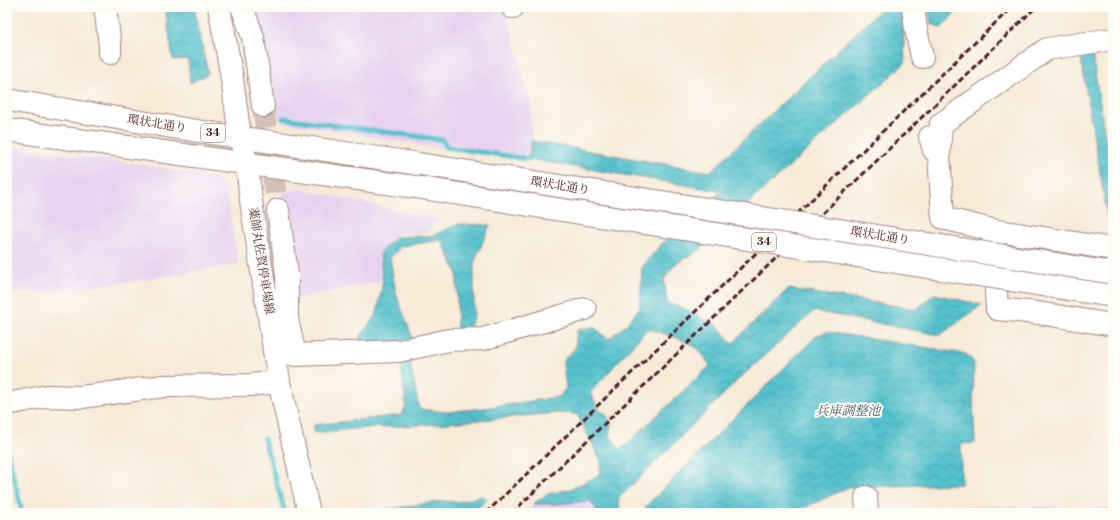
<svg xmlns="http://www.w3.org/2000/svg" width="1120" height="520" font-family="'Libre Bodoni','Noto Serif JP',serif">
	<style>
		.built { fill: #e7d2ef }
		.water { fill: url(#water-waves); stroke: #4f707c; fill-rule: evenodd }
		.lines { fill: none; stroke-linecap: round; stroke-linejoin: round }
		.stream { stroke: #54c1cc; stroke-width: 5 }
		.minor-tunnel { stroke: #d4c1b5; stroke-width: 22; stroke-dasharray: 22 11; stroke-linecap: butt }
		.minor-casing { stroke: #a08481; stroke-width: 24 }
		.major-casing { stroke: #a08481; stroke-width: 24 }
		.highway-casing { stroke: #a08481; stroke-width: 24 }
		.minor { stroke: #fff; stroke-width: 22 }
		.major { stroke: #fff; stroke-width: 22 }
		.highway { stroke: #fff; stroke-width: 22 }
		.rail { stroke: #4a1f2b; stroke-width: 3; stroke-dasharray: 6 3; stroke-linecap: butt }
		.highway-bridge-casing { stroke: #a08481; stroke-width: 24; stroke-linecap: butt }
		.highway-bridge { stroke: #fff; stroke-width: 22 }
		.labels { text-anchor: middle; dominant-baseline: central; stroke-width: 4; stroke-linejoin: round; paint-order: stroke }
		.shield { fill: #fdfcf7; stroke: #806168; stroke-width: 1 }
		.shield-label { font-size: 11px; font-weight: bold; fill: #4a1f2b }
		.street-label { font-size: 12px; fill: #4a1f2b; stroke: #fdfcf7 }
		.water-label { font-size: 13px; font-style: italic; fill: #4e5863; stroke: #fdfcf7 }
	</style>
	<defs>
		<pattern id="water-waves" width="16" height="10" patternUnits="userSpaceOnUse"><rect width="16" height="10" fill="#54c1cc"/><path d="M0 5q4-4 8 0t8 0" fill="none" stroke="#4ba5af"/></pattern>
	</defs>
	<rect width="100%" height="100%" fill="#fdfcf7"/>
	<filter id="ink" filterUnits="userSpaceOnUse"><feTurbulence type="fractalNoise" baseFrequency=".025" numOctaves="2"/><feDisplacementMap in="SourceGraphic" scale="8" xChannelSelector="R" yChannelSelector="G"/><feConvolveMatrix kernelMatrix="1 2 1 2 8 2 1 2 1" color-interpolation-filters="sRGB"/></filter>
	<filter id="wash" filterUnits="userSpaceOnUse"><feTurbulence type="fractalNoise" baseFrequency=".012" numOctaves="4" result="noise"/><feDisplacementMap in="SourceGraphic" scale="16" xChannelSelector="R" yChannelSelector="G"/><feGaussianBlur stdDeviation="0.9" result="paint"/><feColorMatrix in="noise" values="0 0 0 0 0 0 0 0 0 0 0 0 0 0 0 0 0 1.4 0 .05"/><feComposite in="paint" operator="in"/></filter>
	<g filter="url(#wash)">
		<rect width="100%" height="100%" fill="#f7ead7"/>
		<path class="built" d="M 253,7 L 505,7 L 530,102 L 532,141 L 528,159 L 526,159 L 443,149 L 281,122 L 276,106 L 265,43 L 257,12 Z
			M 7,147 L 139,164 L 213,177 L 225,188 L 239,264 L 144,280 L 45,292 L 7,293 Z
			M 300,189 L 438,219 L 427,232 L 400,233 L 380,251 L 383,281 L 293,299 L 280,200 L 284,192 Z
			M 591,501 L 597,510 L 597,513 L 524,513 L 533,504 L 556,504 Z"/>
		<path class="water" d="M 165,7 L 194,7 L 208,74 L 190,83 L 188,59 L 173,60 Z
			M 883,7 L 901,7 L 903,26 L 905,63 L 755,197 L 698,251 L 675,264 L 664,279 L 667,303 L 685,309 L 699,316 L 704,320 L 718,326 L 732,344 L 788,289 L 917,309 L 934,294 L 982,305 L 940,335 L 814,311 L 743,375 L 618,499 L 621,513 L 597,513 L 597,510 L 590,501 L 556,504 L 533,504 L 548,494 L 571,489 L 599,475 L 601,461 L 577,414 L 557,413 L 436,424 L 352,429 L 314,433 L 314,425 L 402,415 L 406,405 L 400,357 L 409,356 L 419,409 L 447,412 L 484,408 L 559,397 L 566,388 L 563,361 L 575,348 L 577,330 L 594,327 L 608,339 L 625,326 L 640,307 L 642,266 L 662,244 L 721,191 L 528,159 L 532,141 L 710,172 ZM 647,329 C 661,332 689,340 699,350 C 703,354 707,361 710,366 L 620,450 L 609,434 L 611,424 L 606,414 L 600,411 L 590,393 Z
			M 928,7 L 961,7 L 941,28 L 931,23 Z
			M 1092,53 L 1113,188 L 1113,239 L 1111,239 L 1081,59 Z
			M 458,224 L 490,225 L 474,263 L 474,315 L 468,332 L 457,333 L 457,273 L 442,240 L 401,246 L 390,258 L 396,294 L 413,339 L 353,348 L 377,313 L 383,281 L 380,252 L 396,237 L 431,236 Z
			M 828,332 L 966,354 L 974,362 L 973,399 L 975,443 L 961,444 L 961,484 L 849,487 L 804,508 L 799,513 L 646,513 L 646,506 L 817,335 Z
			M 480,496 L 488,499 L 476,509 L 464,513 L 360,513 L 444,501 C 458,503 466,501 480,496 Z
			M 981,508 L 1113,510 L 1113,513 L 882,513 L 882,512 Z"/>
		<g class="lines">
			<path class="stream" d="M 283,118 L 443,140 L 446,147 L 528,159
				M 264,439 L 285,513
				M 7,448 L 22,513"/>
		</g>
	</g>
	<g filter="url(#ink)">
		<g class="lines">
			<path class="minor-tunnel" d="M 263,106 L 278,210"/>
			<g class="minor-casing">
				<path id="minor" d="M 105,7 L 110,45 L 110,53
					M 242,7 L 253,37 L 263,106
					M 512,7 L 513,7
					M 913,7 L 916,29 L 922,57
					M 930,137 L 934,150 L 939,154 L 943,218 L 992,230 L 1113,249
					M 939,154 L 941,124 L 1047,49 L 1113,39
					M 278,210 L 287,274 L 287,319 L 295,355
					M 993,235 L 997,309 L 1038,313 L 1113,325
					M 274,351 L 295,355 L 399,351 L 449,340 L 483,339 L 585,309
					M 7,404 L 48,396 L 82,397 L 164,386 L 250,385 L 279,382
					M 866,497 L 867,513"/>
			</g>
			<g class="major-casing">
				<path id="major" d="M 219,7 L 232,78 L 240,137 L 247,164 L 251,201 L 279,382 L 309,513"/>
			</g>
			<g class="highway-casing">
				<path id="highway" d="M 7,100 L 197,131 L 419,164
					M 7,130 L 415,187"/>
			</g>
			<use href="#minor" class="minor"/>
			<use href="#major" class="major"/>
			<use href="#highway" class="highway"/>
			<path class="rail" d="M 486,513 L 1012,7
				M 512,513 L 1036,7"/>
			<g class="highway-bridge-casing">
				<path id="highway-bridge" d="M 419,164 L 1113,273
					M 415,187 L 1113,296"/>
			</g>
			<use href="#highway-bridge" class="highway-bridge"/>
		</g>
	</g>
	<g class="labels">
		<g class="shield">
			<rect x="201" y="124" width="24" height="18" rx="3"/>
			<rect x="752" y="233" width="24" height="18" rx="3"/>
		</g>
		<g class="shield-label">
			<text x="213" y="133">34</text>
			<text x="764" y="242">34</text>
		</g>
		<g class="street-label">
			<text transform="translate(157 124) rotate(9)">環状北通り</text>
			<text transform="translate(560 186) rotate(9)">環状北通り</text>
			<text transform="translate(880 236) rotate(9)">環状北通り</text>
			<text transform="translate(261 261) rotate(81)">薬師丸佐賀停車場線</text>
		</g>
		<g class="water-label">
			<text x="848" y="411">兵庫調整池</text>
		</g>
	</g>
	<rect width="1120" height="520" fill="none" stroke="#fdfcf7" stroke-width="24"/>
</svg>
